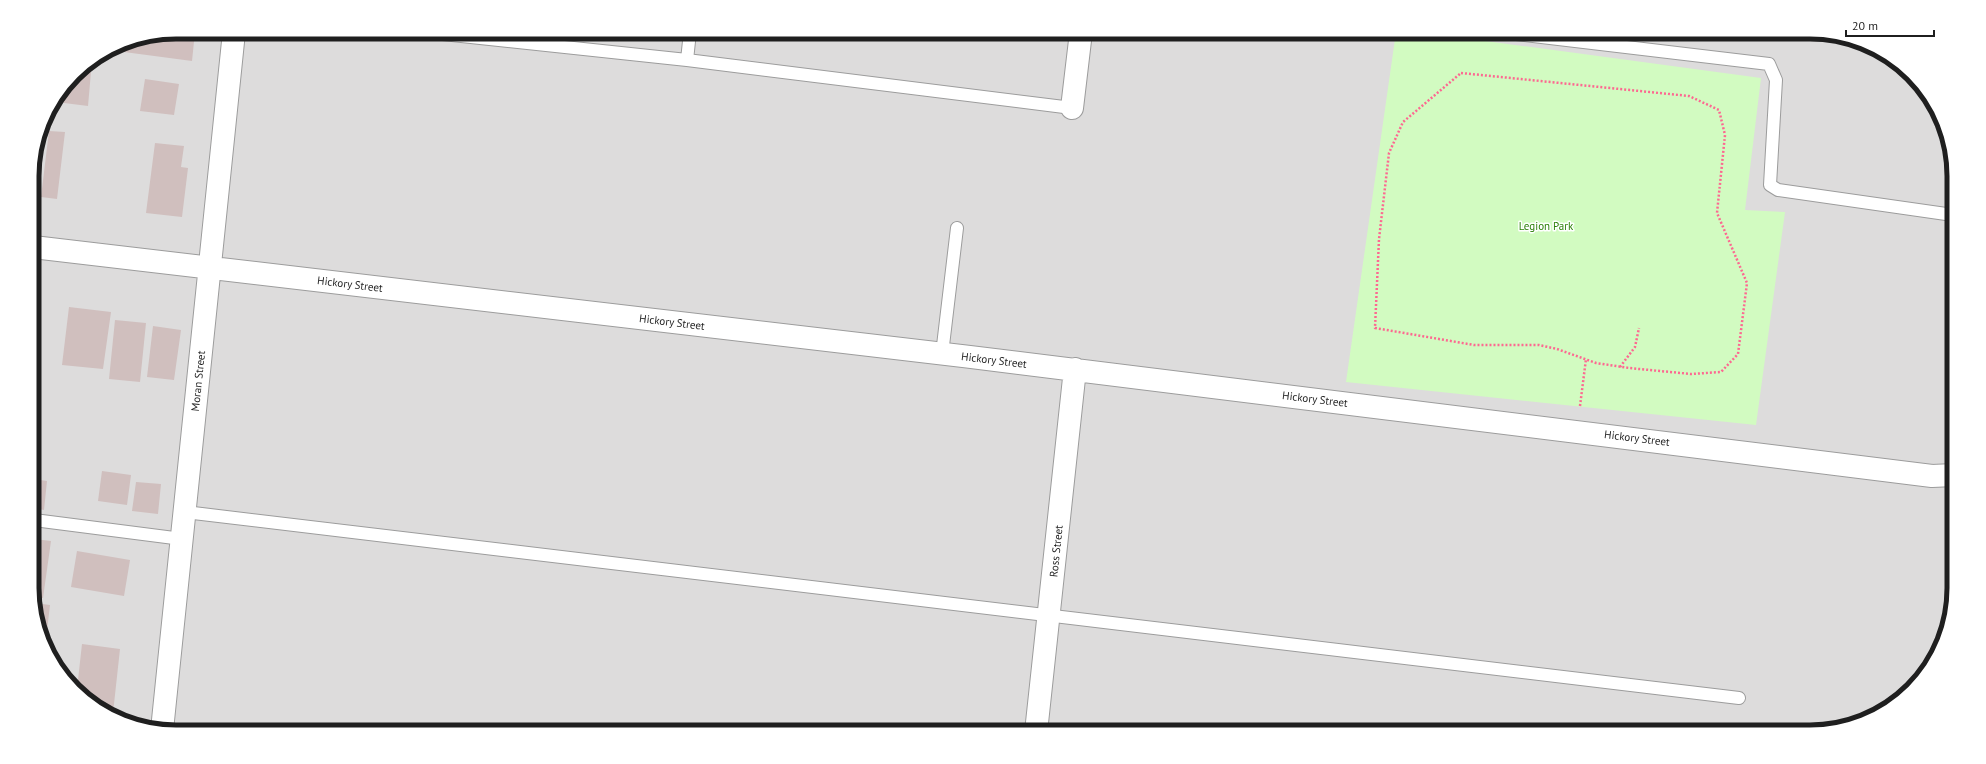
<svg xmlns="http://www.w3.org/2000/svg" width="1986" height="764" font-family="'PT Sans',sans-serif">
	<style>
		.residential { fill: #dddcdc }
		.park { fill: #d2fbc1 }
		.building { fill: #d0bfbe }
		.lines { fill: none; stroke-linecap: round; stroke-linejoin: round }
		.service-casing { stroke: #9c9c9c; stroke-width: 14 }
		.minor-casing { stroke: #9c9c9c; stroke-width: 24 }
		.path { stroke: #fd6891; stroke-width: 2.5; stroke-dasharray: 2 2; stroke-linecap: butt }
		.service { stroke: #fff; stroke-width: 12 }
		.minor { stroke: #fff; stroke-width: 22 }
		.labels { text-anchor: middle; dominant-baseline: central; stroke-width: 3; stroke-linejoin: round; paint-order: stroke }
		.park-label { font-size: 11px; fill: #2c8109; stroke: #fff }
		.street-label { font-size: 11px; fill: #1f1f1f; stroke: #fff }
		.rim { fill: none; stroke: #1f1f1f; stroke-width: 5 }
	</style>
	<rect width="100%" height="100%" fill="#f0e8e5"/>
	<path class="residential" d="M 176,32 L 1810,32 L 1856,40 L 1890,56 L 1924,88 L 1953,157 L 1954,518 L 1940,646 L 1924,675 L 1897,702 L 1856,724 L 1819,732 L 176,732 L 130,724 L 68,683 L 35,616 L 32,167 L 47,112 L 81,68 L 121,43 Z"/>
	<path class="park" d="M 1396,32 L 1419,32 L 1761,78 L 1745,210 L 1785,212 L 1756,425 L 1346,382 Z"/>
	<path class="building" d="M 176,32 L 195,32 L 192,61 L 109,50 L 121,43 Z
		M 79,71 L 91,72 L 88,106 L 56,102 Z
		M 145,79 L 179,84 L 174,115 L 140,111 Z
		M 49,131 L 65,132 L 57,199 L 41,197 Z
		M 155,143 L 184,146 L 181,167 L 188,168 L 182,217 L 146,213 Z
		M 69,307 L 111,312 L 103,369 L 62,365 Z
		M 115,320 L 146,323 L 140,382 L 109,379 Z
		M 153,326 L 181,330 L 174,380 L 147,377 Z
		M 102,471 L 131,475 L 127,505 L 98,501 Z
		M 34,479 L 47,481 L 44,510 L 34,508 Z
		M 136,482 L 161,484 L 158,514 L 132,511 Z
		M 34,539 L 51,541 L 43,598 L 35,597 Z
		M 77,551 L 130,560 L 124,596 L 71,587 Z
		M 35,603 L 50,605 L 46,639 L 35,616 Z
		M 82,644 L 120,649 L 113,713 L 77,689 Z"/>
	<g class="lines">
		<g class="service-casing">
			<path id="service" d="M 424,32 L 687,60 L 1072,108
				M 1500,32 L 1769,64 L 1776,80 L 1770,185 L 1778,190 L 1953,215
				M 687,60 L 690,32
				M 942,354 L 957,228
				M 185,512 L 1739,698
				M 34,520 L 182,539"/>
		</g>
		<g class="minor-casing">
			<path id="minor" d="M 1072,108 L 1081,32
				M 33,247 C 666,320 1300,395 1932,476 L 1954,475
				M 162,730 L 234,32
				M 1036,732 L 1075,369"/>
		</g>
		<path class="path" d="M 1461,73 L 1689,96 L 1719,110 L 1725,135 L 1717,213 L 1747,283 L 1738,354 L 1721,372 L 1691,374 L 1629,368 L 1596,363 L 1557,349 L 1539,345 L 1474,345 L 1375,328 L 1379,239 L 1389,153 L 1403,122 Z
			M 1620,367 L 1635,347 L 1639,328
			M 1580,406 L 1586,359"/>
		<use href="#service" class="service"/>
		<use href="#minor" class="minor"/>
	</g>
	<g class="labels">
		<g class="park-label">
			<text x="1546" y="226">Legion Park</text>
		</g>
		<g class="street-label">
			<text transform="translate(350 284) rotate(7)">Hickory Street</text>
			<text transform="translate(672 322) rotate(7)">Hickory Street</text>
			<text transform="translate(994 360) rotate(7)">Hickory Street</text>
			<text transform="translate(198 381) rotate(-84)">Moran Street</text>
			<text transform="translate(1315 399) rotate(7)">Hickory Street</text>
			<text transform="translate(1637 438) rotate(7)">Hickory Street</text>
			<text transform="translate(1056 551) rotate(-84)">Ross Street</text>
		</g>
	</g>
	<path d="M0 0H1986V764H0ZM176 39H1810A137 137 0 0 1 1947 176V588A137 137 0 0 1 1810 725H176A137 137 0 0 1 39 588V176A137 137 0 0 1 176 39Z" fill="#fff" fill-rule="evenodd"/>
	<path class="rim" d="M176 39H1810A137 137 0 0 1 1947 176V588A137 137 0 0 1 1810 725H176A137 137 0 0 1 39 588V176A137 137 0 0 1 176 39Z"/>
	<path d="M1846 30v6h88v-6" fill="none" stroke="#1f1f1f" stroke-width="2"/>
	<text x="1852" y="30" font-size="12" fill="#1f1f1f" stroke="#ffffff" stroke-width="3" paint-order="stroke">20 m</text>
</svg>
